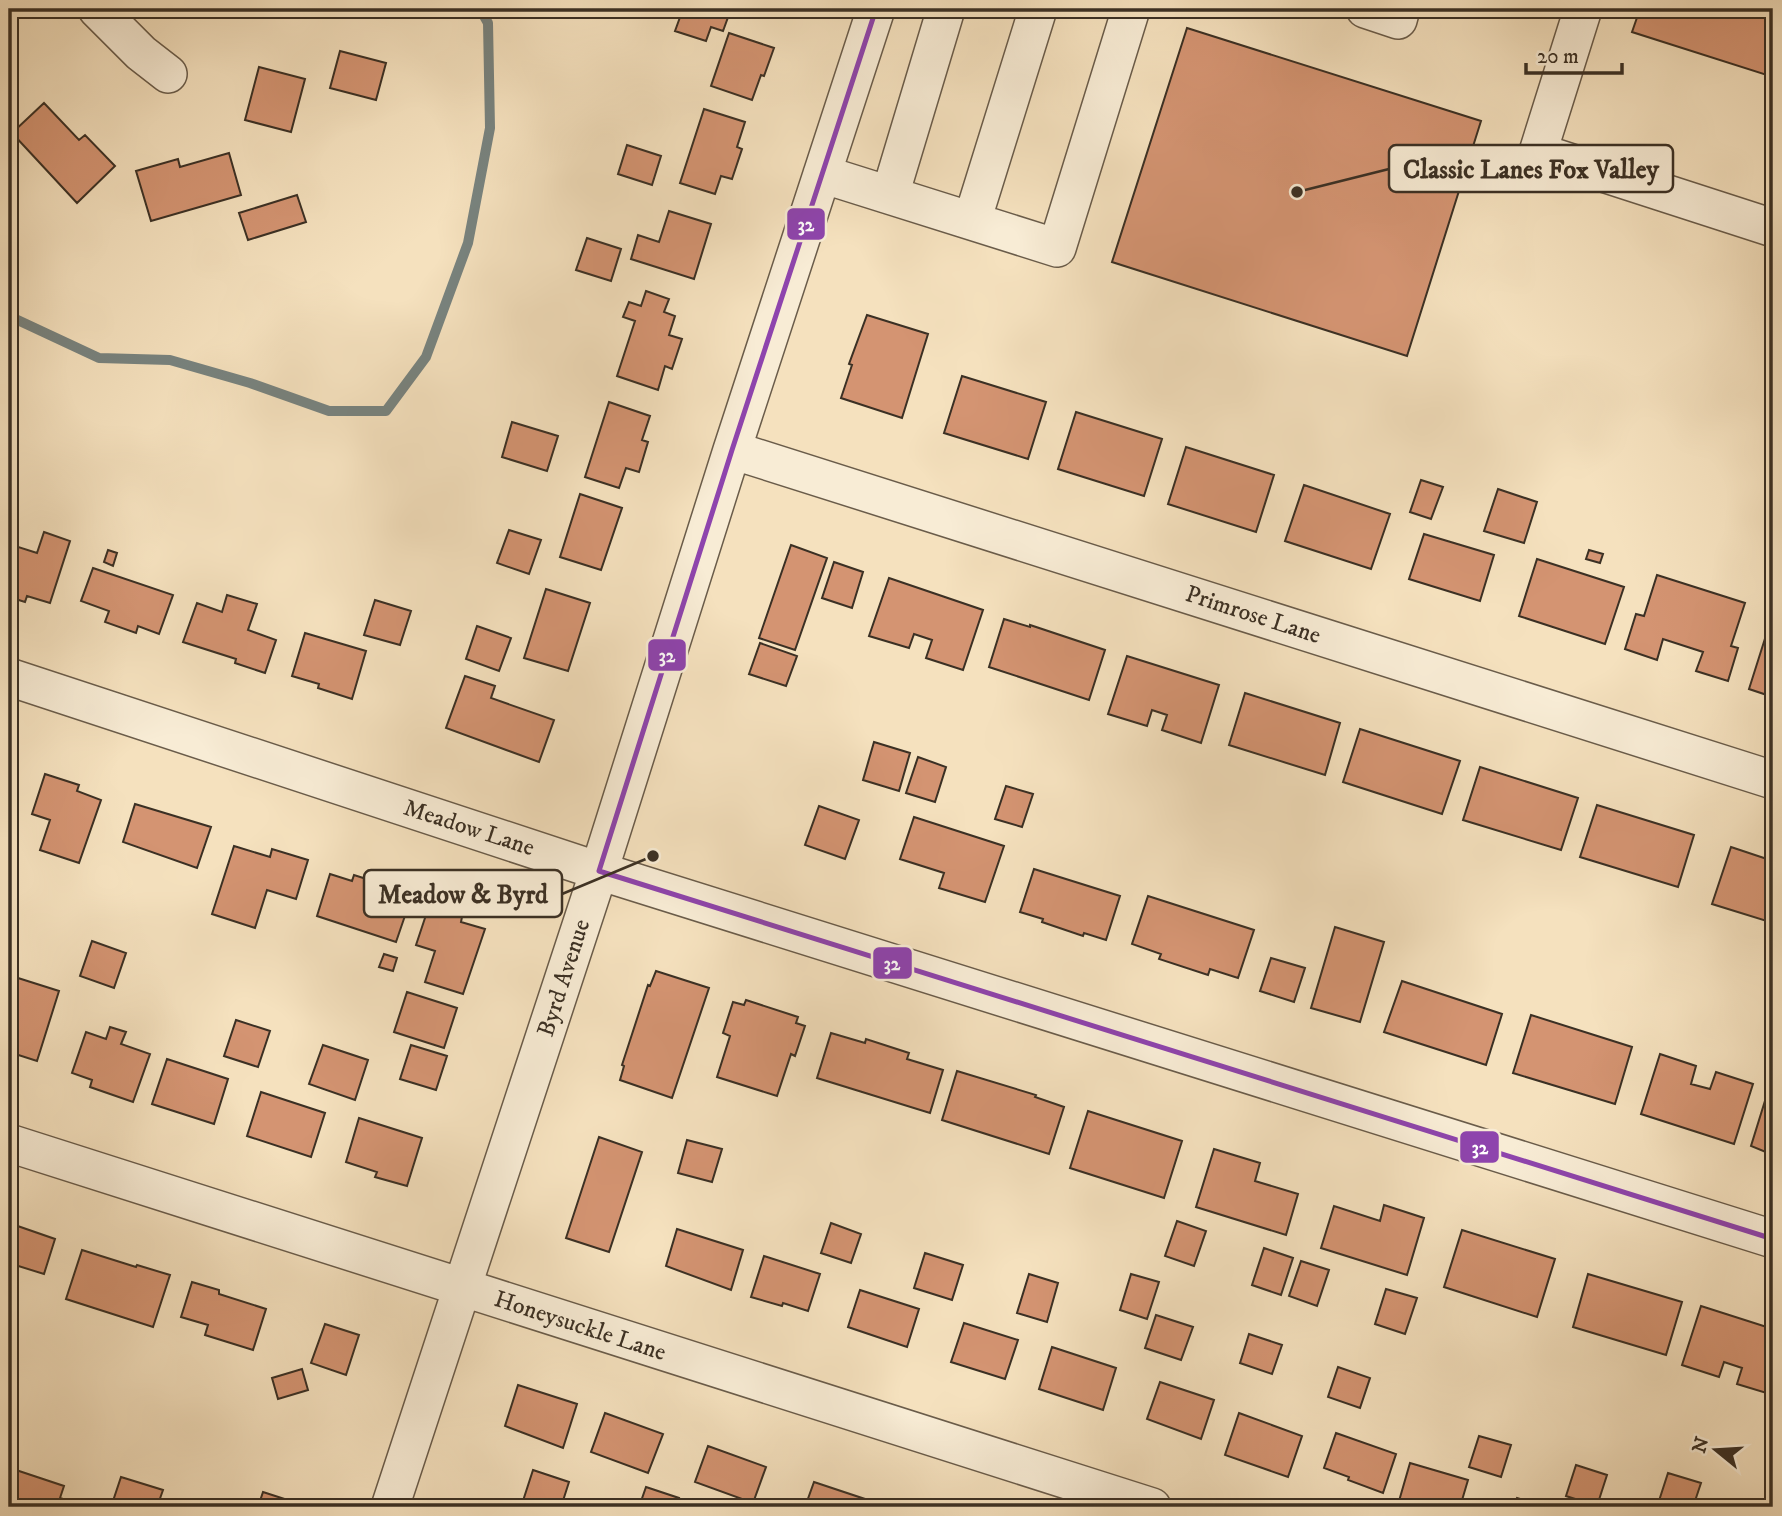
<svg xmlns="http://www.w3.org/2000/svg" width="1782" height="1516" font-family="'IM FELL DW Pica',serif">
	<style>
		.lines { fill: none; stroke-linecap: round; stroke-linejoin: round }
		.stream { stroke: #78837f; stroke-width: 10 }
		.building { fill: #d49472; stroke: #3b3024; stroke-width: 2 }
		.minor-casing { stroke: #6a5c4a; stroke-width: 40 }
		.minor { stroke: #f8ecd5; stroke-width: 37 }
		.bus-1-casing { stroke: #f8ecd5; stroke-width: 10 }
		.bus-1 { stroke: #8e44ad; stroke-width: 5 }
		.labels { text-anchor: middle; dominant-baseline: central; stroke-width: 6; stroke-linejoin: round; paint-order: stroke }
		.street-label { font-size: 24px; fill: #3b3024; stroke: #f8ecd5 }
		.leader { fill: none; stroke: #3b3024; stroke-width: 2.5 }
		.callout-dot { fill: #3b3024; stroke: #f8ecd5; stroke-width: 2.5 }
		.callout { fill: #f8ecd5; stroke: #3b3024; stroke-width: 2.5 }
		.callout-label { font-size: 26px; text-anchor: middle; font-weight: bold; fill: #3b3024 }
		.line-badge { stroke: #f8ecd5; stroke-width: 2.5 }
		.badge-label { font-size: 19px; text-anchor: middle; font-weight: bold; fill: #fff }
	</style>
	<rect width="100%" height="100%" fill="#f5e1be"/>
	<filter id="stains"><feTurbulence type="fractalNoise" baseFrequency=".00286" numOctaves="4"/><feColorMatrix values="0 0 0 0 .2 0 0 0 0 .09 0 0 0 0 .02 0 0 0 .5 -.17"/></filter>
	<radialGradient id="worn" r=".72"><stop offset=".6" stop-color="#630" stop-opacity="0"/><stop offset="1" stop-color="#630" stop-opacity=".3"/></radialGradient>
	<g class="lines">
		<path class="stream" d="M 9,316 L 99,358 L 170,360 L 250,383 L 329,411 L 386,411 L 426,357 L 468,243 L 490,128 L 488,23 L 480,9"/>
	</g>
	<path class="building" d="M 683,9 L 731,9 L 723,31 L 711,27 L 706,41 L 675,31 Z
		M 1640,9 L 1773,9 L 1773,77 L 1632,32 Z
		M 1187,28 L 1481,121 L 1407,356 L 1112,262 Z
		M 729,33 L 774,48 L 764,76 L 761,75 L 752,100 L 711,86 Z
		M 340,51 L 386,63 L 376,100 L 330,88 Z
		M 259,67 L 305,79 L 291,132 L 245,120 Z
		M 44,103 L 79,140 L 85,135 L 115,166 L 77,203 L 12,133 Z
		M 704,109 L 745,122 L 737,147 L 742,149 L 732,179 L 721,176 L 715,194 L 680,183 Z
		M 627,145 L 661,156 L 652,185 L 618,174 Z
		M 229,153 L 241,195 L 151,221 L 136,171 L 178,159 L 180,167 Z
		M 297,195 L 306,222 L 248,240 L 239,213 Z
		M 669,211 L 711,224 L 694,279 L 631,259 L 638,235 L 659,242 Z
		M 587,238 L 621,249 L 611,281 L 576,270 Z
		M 646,291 L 669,299 L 664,312 L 675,316 L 669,335 L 682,339 L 672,369 L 665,366 L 658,390 L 617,376 L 635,321 L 623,317 L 629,302 L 641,306 Z
		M 867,315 L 928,334 L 902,418 L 841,398 L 852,365 L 849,364 Z
		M 962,376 L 1046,402 L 1028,459 L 944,433 Z
		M 609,402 L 650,416 L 642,440 L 648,442 L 639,472 L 626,468 L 619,488 L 585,477 Z
		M 1076,412 L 1162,439 L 1144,496 L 1058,469 Z
		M 512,422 L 558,436 L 547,471 L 502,457 Z
		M 1186,447 L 1274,475 L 1256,532 L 1168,504 Z
		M 1421,480 L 1443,487 L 1431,519 L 1410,512 Z
		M 1304,485 L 1390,514 L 1371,569 L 1285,541 Z
		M 1498,489 L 1537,502 L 1524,543 L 1484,531 Z
		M 580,494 L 622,508 L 601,570 L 560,557 Z
		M 509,530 L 541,540 L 529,574 L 497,563 Z
		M 44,532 L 70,541 L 50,603 L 27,596 L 25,602 L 9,597 L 9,544 L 37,553 Z
		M 1424,534 L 1494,555 L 1480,601 L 1409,579 Z
		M 791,545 L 827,558 L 795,650 L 759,638 Z
		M 108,550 L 117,553 L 113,566 L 104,562 Z
		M 1589,550 L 1603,554 L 1600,563 L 1586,559 Z
		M 1537,559 L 1624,587 L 1605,644 L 1519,616 Z
		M 834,562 L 863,572 L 852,608 L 822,598 Z
		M 93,568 L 173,595 L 159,634 L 138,626 L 136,633 L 105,622 L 109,611 L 81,601 Z
		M 1657,575 L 1745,603 L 1731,646 L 1738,648 L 1728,681 L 1696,671 L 1703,652 L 1663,639 L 1657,660 L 1625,649 L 1636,614 L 1644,616 Z
		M 889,578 L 983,610 L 963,670 L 926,658 L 932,640 L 914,634 L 909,648 L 869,636 Z
		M 546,589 L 590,603 L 568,671 L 524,658 Z
		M 227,595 L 257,604 L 248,630 L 276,640 L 265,673 L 235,663 L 236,659 L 183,642 L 197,603 L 222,612 Z
		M 375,600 L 411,611 L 400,645 L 364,635 Z
		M 1004,619 L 1030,627 L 1030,625 L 1105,650 L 1089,700 L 989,667 Z
		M 477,626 L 511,638 L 499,671 L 466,659 Z
		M 1768,629 L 1773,631 L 1773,697 L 1749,689 Z
		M 305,633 L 366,651 L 352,699 L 318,688 L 319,684 L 292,676 Z
		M 760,643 L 797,656 L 786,686 L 749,674 Z
		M 1127,656 L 1219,685 L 1201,743 L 1162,730 L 1167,715 L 1152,710 L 1147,726 L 1108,714 Z
		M 465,676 L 495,686 L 491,698 L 554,720 L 539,762 L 446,728 Z
		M 1245,693 L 1340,723 L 1325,775 L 1229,745 Z
		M 1360,729 L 1460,761 L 1442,814 L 1343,782 Z
		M 874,742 L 910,753 L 899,791 L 863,780 Z
		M 918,757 L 946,767 L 935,802 L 906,793 Z
		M 9,764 L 16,766 L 9,787 Z
		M 1480,767 L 1578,798 L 1561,850 L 1463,820 Z
		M 45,774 L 79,785 L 77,791 L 101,800 L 79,863 L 40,850 L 50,820 L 32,814 Z
		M 1006,786 L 1033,794 L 1022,827 L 995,819 Z
		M 135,804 L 211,827 L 197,868 L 123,842 Z
		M 1597,805 L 1694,835 L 1678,887 L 1580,857 Z
		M 819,806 L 859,820 L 845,859 L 805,845 Z
		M 914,817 L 1004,846 L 985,902 L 939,888 L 944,873 L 900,859 Z
		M 234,846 L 270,857 L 272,849 L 308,860 L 296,899 L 267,890 L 255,928 L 212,914 Z
		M 1731,847 L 1773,861 L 1773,923 L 1712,904 Z
		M 1034,869 L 1120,896 L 1106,940 L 1084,933 L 1083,936 L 1042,922 L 1043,919 L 1020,912 Z
		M 330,874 L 352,881 L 354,875 L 385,885 L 381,898 L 408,907 L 396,942 L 317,916 Z
		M 1148,896 L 1254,930 L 1238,978 L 1210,969 L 1208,975 L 1159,959 L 1161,954 L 1132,944 Z
		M 429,906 L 462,917 L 461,922 L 485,929 L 463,994 L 425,982 L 435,951 L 416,945 Z
		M 1335,927 L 1384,942 L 1360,1022 L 1311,1008 Z
		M 92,941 L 126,953 L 114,988 L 80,976 Z
		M 384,954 L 397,958 L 393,971 L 379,967 Z
		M 1271,958 L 1305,968 L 1294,1002 L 1260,991 Z
		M 656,971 L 709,988 L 672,1098 L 620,1080 L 624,1066 L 622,1065 L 648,985 L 650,986 Z
		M 18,978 L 59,991 L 37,1061 L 9,1052 L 9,1005 Z
		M 1402,981 L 1502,1014 L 1486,1065 L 1384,1032 Z
		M 407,992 L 457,1008 L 444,1048 L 394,1032 Z
		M 746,1000 L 798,1017 L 796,1023 L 805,1026 L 795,1056 L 791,1054 L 777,1096 L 717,1077 L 730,1036 L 723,1033 L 733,1002 L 744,1005 Z
		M 1531,1015 L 1632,1047 L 1615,1104 L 1513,1073 Z
		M 236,1020 L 270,1031 L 258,1067 L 224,1056 Z
		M 110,1027 L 126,1032 L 121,1044 L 150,1054 L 133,1102 L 90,1087 L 92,1080 L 72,1073 L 86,1032 L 106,1039 Z
		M 831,1033 L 865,1043 L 866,1039 L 909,1053 L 907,1059 L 943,1070 L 930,1113 L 817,1078 Z
		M 323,1045 L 368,1060 L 355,1100 L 309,1084 Z
		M 411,1045 L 447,1056 L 436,1090 L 400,1079 Z
		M 1660,1054 L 1696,1066 L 1691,1084 L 1710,1089 L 1716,1072 L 1753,1084 L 1734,1144 L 1641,1114 Z
		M 167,1059 L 228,1079 L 214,1124 L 152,1104 Z
		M 957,1071 L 1036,1095 L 1035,1097 L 1064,1107 L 1049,1154 L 942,1120 Z
		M 1768,1091 L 1773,1093 L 1773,1155 L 1751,1146 Z
		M 261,1092 L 325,1113 L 311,1157 L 247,1136 Z
		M 1088,1111 L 1182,1141 L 1164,1198 L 1070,1168 Z
		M 359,1118 L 422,1138 L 407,1186 L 375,1177 L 377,1172 L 346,1162 Z
		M 599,1137 L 642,1152 L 609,1252 L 566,1238 Z
		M 687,1140 L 722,1149 L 712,1182 L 678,1173 Z
		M 1214,1149 L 1260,1163 L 1255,1181 L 1298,1194 L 1286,1235 L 1196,1207 Z
		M 1384,1205 L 1424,1218 L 1407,1275 L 1321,1248 L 1334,1206 L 1380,1221 Z
		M 1177,1221 L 1206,1231 L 1194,1266 L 1165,1256 Z
		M 9,1223 L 55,1239 L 44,1274 L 12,1264 L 9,1274 Z
		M 831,1223 L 861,1234 L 851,1263 L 821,1253 Z
		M 677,1229 L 743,1250 L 731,1290 L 666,1266 Z
		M 1462,1230 L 1555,1259 L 1537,1317 L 1444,1287 Z
		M 1264,1248 L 1293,1258 L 1281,1295 L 1252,1285 Z
		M 82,1250 L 136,1267 L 137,1265 L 170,1275 L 153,1327 L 66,1299 Z
		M 925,1253 L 963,1265 L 952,1300 L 914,1288 Z
		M 764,1256 L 820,1274 L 808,1311 L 783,1303 L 782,1306 L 751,1297 Z
		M 1301,1261 L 1329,1270 L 1317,1306 L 1289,1296 Z
		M 1029,1274 L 1058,1283 L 1047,1322 L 1017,1313 Z
		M 1131,1274 L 1159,1282 L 1147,1319 L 1120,1310 Z
		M 1588,1274 L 1682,1302 L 1666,1355 L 1573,1327 Z
		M 192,1282 L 219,1290 L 219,1294 L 266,1309 L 253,1350 L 205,1335 L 208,1325 L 181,1317 Z
		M 1386,1289 L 1417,1298 L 1405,1334 L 1375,1324 Z
		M 860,1290 L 919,1309 L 907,1347 L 848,1327 Z
		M 1701,1306 L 1773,1329 L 1773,1395 L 1737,1384 L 1742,1368 L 1724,1362 L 1719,1377 L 1682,1365 Z
		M 1156,1315 L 1193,1327 L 1181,1360 L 1145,1348 Z
		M 964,1323 L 1018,1340 L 1005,1379 L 951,1362 Z
		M 325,1324 L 359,1335 L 346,1375 L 311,1363 Z
		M 1249,1334 L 1282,1345 L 1272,1374 L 1240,1363 Z
		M 1052,1347 L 1116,1368 L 1103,1410 L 1039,1389 Z
		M 1338,1367 L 1370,1378 L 1360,1408 L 1328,1397 Z
		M 302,1369 L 308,1390 L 278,1399 L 272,1378 Z
		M 1160,1382 L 1214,1400 L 1201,1439 L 1147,1419 Z
		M 518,1385 L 577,1404 L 563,1448 L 505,1426 Z
		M 605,1413 L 663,1434 L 648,1473 L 591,1452 Z
		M 1239,1413 L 1302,1436 L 1288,1477 L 1225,1455 Z
		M 1336,1433 L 1396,1454 L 1383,1493 L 1348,1480 L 1349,1477 L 1324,1468 Z
		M 1479,1436 L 1511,1445 L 1501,1477 L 1469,1467 Z
		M 708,1446 L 766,1467 L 753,1503 L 695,1482 Z
		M 1410,1463 L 1468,1480 L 1460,1507 L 1421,1507 L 1399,1501 Z
		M 1576,1465 L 1607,1475 L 1597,1506 L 1566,1496 Z
		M 16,1470 L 64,1486 L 60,1498 L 87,1507 L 9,1507 L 9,1492 Z
		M 533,1470 L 569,1482 L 561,1507 L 521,1507 Z
		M 1668,1473 L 1701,1483 L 1693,1507 L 1657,1507 Z
		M 121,1477 L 163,1490 L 157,1507 L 111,1507 Z
		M 814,1482 L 874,1502 L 873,1505 L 880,1507 L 805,1507 Z
		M 646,1487 L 679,1498 L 676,1507 L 639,1507 Z
		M 263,1492 L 300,1504 L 300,1507 L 258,1507 Z
		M 1517,1498 L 1547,1507 L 1513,1507 Z"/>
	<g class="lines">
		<g class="minor-casing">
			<path id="minor" d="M 97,9 L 141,53 L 168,74
				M 1365,9 L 1398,20 L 1401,9
				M 1583,9 L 1538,152 L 1773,228
				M 822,174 L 1057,248 L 1131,9
				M 890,195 L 946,9
				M 972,221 L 1038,9
				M 732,450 L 1773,780
				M 9,677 L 599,871 L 1773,1239
				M 9,1143 L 1152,1507
				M 390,1507 L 599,871 L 732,450 L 876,9"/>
		</g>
		<use href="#minor" class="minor"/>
		<g class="bus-1-casing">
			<path id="bus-1" d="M 599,871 L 1773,1239
				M 599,871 L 732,450 L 876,9"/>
		</g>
		<use href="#bus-1" class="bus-1"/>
	</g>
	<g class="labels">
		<g class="street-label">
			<text transform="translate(1253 615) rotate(18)">Primrose Lane</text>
			<text transform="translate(469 828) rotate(18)">Meadow Lane</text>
			<text transform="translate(564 978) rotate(-72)">Byrd Avenue</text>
			<text transform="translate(580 1326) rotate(18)">Honeysuckle Lane</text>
		</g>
	</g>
	<path class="leader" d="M1297 192L1389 169M653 856L562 894"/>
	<g class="callout-dot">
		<circle cx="1297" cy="192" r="7"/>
		<circle cx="653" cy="856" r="7"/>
	</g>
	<g class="callout">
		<rect x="1389" y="145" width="284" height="47" rx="7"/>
		<rect x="364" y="870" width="198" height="47" rx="7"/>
	</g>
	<g class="callout-label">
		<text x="1531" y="178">Classic Lanes Fox Valley</text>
		<text x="463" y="903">Meadow &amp; Byrd</text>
	</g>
	<g class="line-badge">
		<rect x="786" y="207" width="40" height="34" rx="7" fill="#8e44ad"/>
		<rect x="647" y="638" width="40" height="34" rx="7" fill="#8e44ad"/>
		<rect x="872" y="946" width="41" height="34" rx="7" fill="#8e44ad"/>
		<rect x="1459" y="1130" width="41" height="34" rx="7" fill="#8e44ad"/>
	</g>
	<g class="badge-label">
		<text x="806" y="231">32</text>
		<text x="667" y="662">32</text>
		<text x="892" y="970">32</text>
		<text x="1480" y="1154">32</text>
	</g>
	<rect width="1782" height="1516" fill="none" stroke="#f5e1be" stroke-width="35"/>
	<rect x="10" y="10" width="1761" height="1495" fill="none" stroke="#3b3024" stroke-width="3.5"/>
	<rect x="18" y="18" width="1747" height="1481" fill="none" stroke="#3b3024" stroke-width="2"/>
	<g transform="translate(1716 1450) rotate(288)" stroke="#f8ecd5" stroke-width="5" paint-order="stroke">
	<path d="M0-5L12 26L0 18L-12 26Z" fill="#3b3024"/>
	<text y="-10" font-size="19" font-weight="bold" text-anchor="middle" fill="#3b3024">N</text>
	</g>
	<path d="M1526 63v10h96v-10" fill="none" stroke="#3b3024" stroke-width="3.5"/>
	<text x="1537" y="63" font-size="21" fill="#3b3024" stroke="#f8ecd5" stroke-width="5" paint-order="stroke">20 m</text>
	<rect width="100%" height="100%" filter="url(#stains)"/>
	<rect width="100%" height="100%" fill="url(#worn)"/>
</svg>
